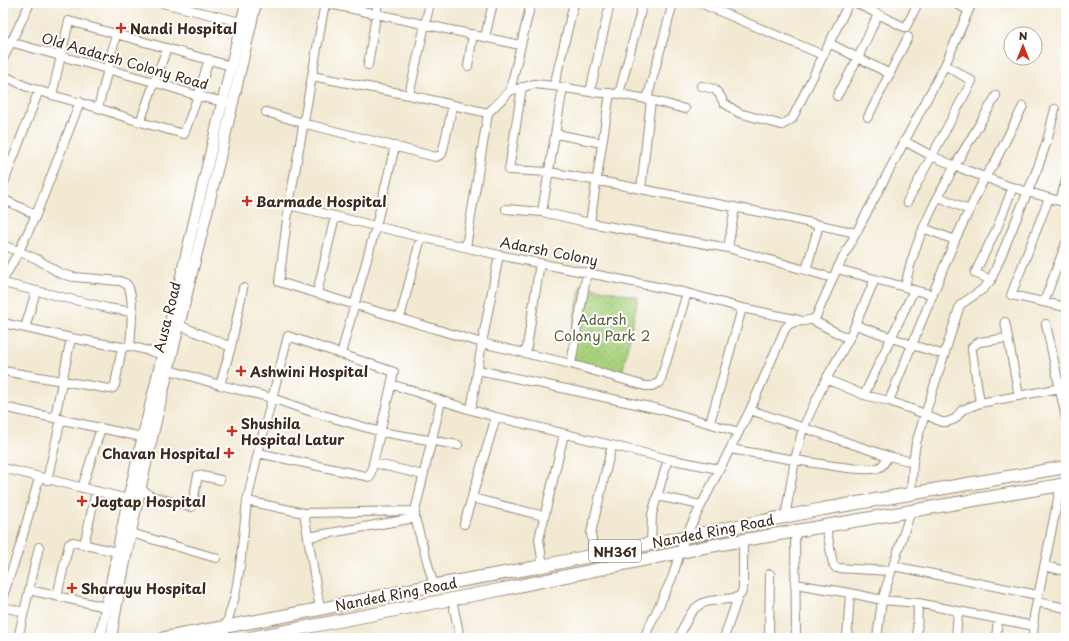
<svg xmlns="http://www.w3.org/2000/svg" width="1069" height="641" font-family="'Playpen Sans',sans-serif">
	<style>
		.park { fill: url(#park-dots); stroke: #727e4e }
		.lines { fill: none; stroke-linecap: round; stroke-linejoin: round }
		.minor-casing { stroke: #968a78; stroke-width: 10 }
		.major-casing { stroke: #968a78; stroke-width: 12 }
		.highway-casing { stroke: #968a78; stroke-width: 14 }
		.minor { stroke: #fff; stroke-width: 8 }
		.major { stroke: #fff; stroke-width: 10 }
		.highway { stroke: #fff; stroke-width: 12 }
		.poi-dot { fill: #c8321e; stroke: #fff; stroke-width: 1.5 }
		.labels { text-anchor: middle; dominant-baseline: central; stroke-width: 4; stroke-linejoin: round; paint-order: stroke }
		.shield { fill: #fff; stroke: #766a62; stroke-width: 1 }
		.shield-label { font-size: 13px; font-weight: bold; fill: #3b2a1e }
		.poi-label { font-size: 14px; font-weight: bold; fill: #3b2a1e; stroke: #fff; text-anchor: start }
		.street-label { font-size: 14px; fill: #3b2a1e; stroke: #fff }
		.park-label { font-size: 14px; fill: #5c5c3a; stroke: #fff }
	</style>
	<defs>
		<pattern id="park-dots" width="8" height="8" patternUnits="userSpaceOnUse"><rect width="8" height="8" fill="#a9d27d"/><path d="M2 2h.1M6 6h.1" fill="none" stroke="#92b46c" stroke-width="1.8" stroke-linecap="round"/></pattern>
	</defs>
	<rect width="100%" height="100%" fill="#fff"/>
	<filter id="ink" filterUnits="userSpaceOnUse"><feTurbulence type="fractalNoise" baseFrequency=".025" numOctaves="2"/><feDisplacementMap in="SourceGraphic" scale="8" xChannelSelector="R" yChannelSelector="G"/><feConvolveMatrix kernelMatrix="1 2 1 2 8 2 1 2 1" color-interpolation-filters="sRGB"/></filter>
	<filter id="wash" filterUnits="userSpaceOnUse"><feTurbulence type="fractalNoise" baseFrequency=".012" numOctaves="4" result="noise"/><feDisplacementMap in="SourceGraphic" scale="16" xChannelSelector="R" yChannelSelector="G"/><feGaussianBlur stdDeviation="0.9" result="paint"/><feColorMatrix in="noise" values="0 0 0 0 0 0 0 0 0 0 0 0 0 0 0 0 0 1.4 0 .05"/><feComposite in="paint" operator="in"/></filter>
	<g filter="url(#wash)">
		<rect width="100%" height="100%" fill="#f2e9d2"/>
		<path class="park" d="M 581,285 L 638,297 L 622,374 L 565,363 Z"/>
	</g>
	<g filter="url(#ink)">
		<g class="lines">
			<g class="minor-casing">
				<path id="minor" d="M 162,3 L 241,22
					M 325,3 L 289,205 L 279,282 L 482,343 L 571,364 L 645,386 L 652,386 L 660,382 L 687,293
					M 325,3 L 520,45
					M 700,3 L 823,55
					M 856,3 L 904,27 L 906,27 L 918,3
					M 955,3 L 968,10
					M 485,37 L 493,3
					M 3,40 L 154,82 L 198,96 L 229,103
					M 829,43 L 890,74
					M 3,59 L 30,3
					M 368,65 L 378,3
					M 468,66 L 473,34
					M 3,75 L 25,86 L 52,95 L 98,108 L 140,122 L 184,134 L 198,96 L 209,59
					M 312,76 L 409,95 L 488,113
					M 554,86 L 574,3
					M 701,86 L 714,89 L 719,94 L 724,103 L 739,113 L 782,125 L 792,119 L 849,3
					M 522,87 L 509,170 L 549,172 L 615,184 L 775,215 L 856,233
					M 510,91 L 531,3
					M 590,92 L 610,3
					M 619,94 L 643,3
					M 52,95 L 69,21 L 231,66
					M 409,95 L 430,3
					M 837,96 L 858,58 L 878,14
					M 647,99 L 673,3
					M 98,108 L 108,69 L 116,34
					M 266,112 L 303,123 L 436,157 L 442,154 L 453,105
					M 868,117 L 908,37
					M 140,122 L 167,48
					M 556,134 L 602,143
					M 904,141 L 932,156 L 955,166 L 1008,186 L 1066,203
					M 3,185 L 39,90
					M 641,189 L 651,100
					M 939,197 L 969,210
					M 1049,198 L 1011,295 L 1066,307
					M 3,199 L 36,215 L 80,102
					M 1060,201 L 1066,180
					M 907,202 L 972,81 L 945,65
					M 289,205 L 408,234 L 499,255 L 687,293 L 742,308 L 799,320
					M 506,209 L 542,212 L 590,223 L 728,248 L 735,207
					M 542,212 L 563,87
					M 590,223 L 610,93
					M 955,240 L 985,177 L 995,162 L 1023,106
					M 3,245 L 37,259 L 61,274 L 74,277 L 120,281 C 123,282 126,283 128,286 C 135,298 131,331 130,346
					M 466,247 L 488,113 L 510,91 L 534,84 L 554,86 L 590,92 L 619,94 L 647,99 L 685,109
					M 728,248 L 833,278
					M 837,269 L 905,287
					M 806,270 L 819,225
					M 3,280 L 19,251 L 36,215
					M 991,280 L 1038,167 L 1047,141 L 1055,109
					M 3,283 L 108,308 L 132,312
					M 914,290 L 933,295
					M 317,293 L 335,216
					M 1044,302 L 1066,243
					M 400,318 L 421,237
					M 1005,322 L 1019,396
					M 3,323 L 71,338 L 122,347 L 130,346 L 168,356
					M 1046,324 L 1066,418
					M 179,325 L 231,347 L 220,385
					M 856,325 L 912,345 L 945,355
					M 25,328 L 36,291
					M 849,339 L 875,279
					M 231,347 L 243,288
					M 526,353 L 540,263
					M 341,354 L 376,226 L 395,146
					M 571,364 L 587,272
					M 163,368 L 220,385 L 272,398 L 306,410 L 381,432 L 458,445
					M 478,370 L 659,409 L 739,432
					M 3,371 L 110,389 L 113,388 L 115,385 L 122,347
					M 826,379 L 864,395 L 889,401 L 925,414 L 941,422 L 947,422 L 955,419 L 962,410 L 980,403 L 1066,387
					M 391,384 L 471,410 L 496,417 L 464,524
					M 864,395 L 914,290 L 905,287 C 918,219 962,155 996,96
					M 889,401 L 955,240 L 923,228
					M 980,403 L 972,351 L 972,347 L 979,342 L 1008,338
					M 3,407 L 142,437
					M 471,410 L 482,343 L 499,255
					M 750,410 L 888,456 L 913,462
					M 55,417 L 71,338
					M 496,417 L 668,459 L 719,469
					M 710,423 L 742,308
					M 730,449 L 795,460 L 803,428 L 826,379 L 849,339 L 812,320
					M 374,463 L 423,475
					M 3,468 L 128,499
					M 47,480 L 61,419
					M 82,488 L 101,428
					M 141,489 L 151,496 L 192,507 L 198,475 L 220,480
					M 911,494 L 913,462 L 916,443 L 960,305 L 983,289 L 991,280 L 975,273 L 997,228 L 1013,187
					M 657,496 L 701,505
					M 472,498 L 544,516
					M 247,501 L 304,513 L 415,511
					M 304,513 L 320,609
					M 785,517 L 795,460 C 813,462 863,473 878,468 C 884,466 885,461 888,456
					M 826,526 L 833,564 L 836,568 L 891,571
					M 795,531 L 796,638
					M 131,533 L 216,558
					M 308,537 L 415,518
					M 651,543 L 652,514 L 668,459
					M 84,545 L 96,491
					M 594,555 L 591,533 L 612,445
					M 543,566 L 539,539 L 564,434
					M 893,566 L 1038,595
					M 1044,566 L 1066,571
					M 795,584 L 850,593
					M 434,586 L 415,518 L 415,511 L 441,401
					M 29,590 L 106,607
					M 3,596 L 20,546 L 39,478
					M 57,596 L 69,544 L 73,542 L 117,552
					M 452,599 L 460,638
					M 1037,602 L 1066,608
					M 3,607 L 24,612
					M 958,611 L 1034,626
					M 226,626 L 235,596 L 240,566 L 247,501 L 258,453 L 370,477 L 394,372 L 288,336 L 258,453
					M 3,637 L 6,638
					M 18,638 L 39,547
					M 644,638 L 672,578 L 685,537 L 750,410 L 785,329 C 793,317 805,325 816,317 L 837,269 L 945,65 L 972,3
					M 679,638 C 686,622 691,604 710,601 C 719,600 729,599 738,597 L 741,594 L 743,588 L 743,540
					M 724,638 L 738,597
					M 769,638 L 770,574
					M 847,638 L 850,593 L 882,600 L 911,511
					M 877,638 L 882,600 L 918,603 L 958,611 L 956,638
					M 917,638 L 918,603
					M 996,638 L 998,619
					M 1033,638 L 1034,616 L 1061,484"/>
			</g>
			<g class="major-casing">
				<path id="major" d="M 100,638 L 128,499 L 246,3
					M 111,638 C 131,517 162,396 191,277 C 214,186 235,94 256,3"/>
			</g>
			<g class="highway-casing">
				<path id="highway" d="M 165,638 L 320,609 L 414,589 L 532,568 L 619,550 L 823,509 L 1066,467
					M 250,638 L 494,591 L 710,546 L 1066,484"/>
			</g>
			<use href="#minor" class="minor"/>
			<use href="#major" class="major"/>
			<use href="#highway" class="highway"/>
		</g>
	</g>
	<g class="poi-dot">
		<path d="M119 22h4v4h4v4h-4v4h-4v-4h-4v-4h4z"/>
		<path d="M245 195h4v4h4v4h-4v4h-4v-4h-4v-4h4z"/>
		<path d="M239 365h4v4h4v4h-4v4h-4v-4h-4v-4h4z"/>
		<path d="M230 425h4v4h4v4h-4v4h-4v-4h-4v-4h4z"/>
		<path d="M227 447h4v4h4v4h-4v4h-4v-4h-4v-4h4z"/>
		<path d="M80 495h4v4h4v4h-4v4h-4v-4h-4v-4h4z"/>
		<path d="M70 582h4v4h4v4h-4v4h-4v-4h-4v-4h4z"/>
	</g>
	<g class="labels">
		<rect class="shield" x="589" y="540" width="52" height="22" rx="3"/>
		<g class="shield-label">
			<text x="615" y="551">NH361</text>
		</g>
		<g class="poi-label">
			<text x="130" y="28">Nandi Hospital</text>
			<text x="256" y="201">Barmade Hospital</text>
			<text x="250" y="371">Ashwini Hospital</text>
			<text x="241" y="423">Shushila<tspan x="241" dy="16">Hospital Latur</tspan></text>
			<text x="220" y="453" text-anchor="end">Chavan Hospital</text>
			<text x="91" y="501">Jagtap Hospital</text>
			<text x="81" y="588">Sharayu Hospital</text>
		</g>
		<g class="street-label">
			<text transform="translate(125 61) rotate(16)">Old Aadarsh Colony Road</text>
			<text transform="translate(549 251) rotate(11)">Adarsh Colony</text>
			<text transform="translate(167 317) rotate(-76)">Ausa Road</text>
			<text transform="translate(713 531) rotate(-11)">Nanded Ring Road</text>
			<text transform="translate(396 594) rotate(-11)">Nanded Ring Road</text>
		</g>
		<g class="park-label">
			<text x="602" y="319">Adarsh<tspan x="602" dy="16">Colony Park 2</tspan></text>
		</g>
	</g>
	<rect width="1069" height="641" fill="none" stroke="#fff" stroke-width="16"/>
	<g transform="translate(1023 46)"><circle r="19" fill="#ffffff" stroke="#b1aaa5"/>
	<path d="M0-3L7 15L0 10L-7 15Z" fill="#c8321e"/>
	<text y="-6" font-size="11" font-weight="bold" text-anchor="middle" fill="#3b2a1e">N</text>
	</g>
</svg>
